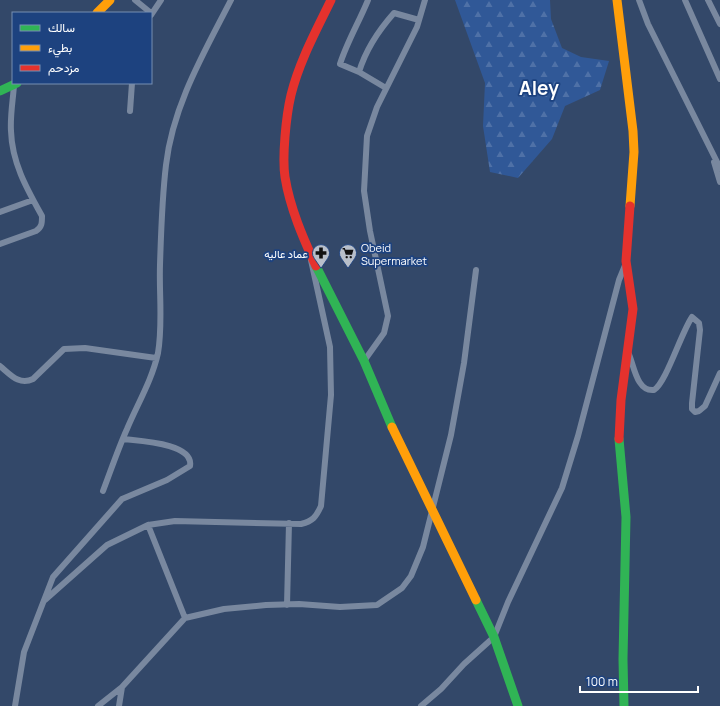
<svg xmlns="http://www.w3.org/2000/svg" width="720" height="706" font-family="Manrope,Vazirmatn,sans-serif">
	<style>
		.forest { fill: url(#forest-firs) }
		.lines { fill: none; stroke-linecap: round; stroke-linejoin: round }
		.street { stroke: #79889f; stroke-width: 6 }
		.fast { stroke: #30b455; stroke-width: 9 }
		.slow { stroke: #ff9f0a; stroke-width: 9 }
		.jam { stroke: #e5322d; stroke-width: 9 }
		.labels { text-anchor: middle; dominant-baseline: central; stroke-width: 3.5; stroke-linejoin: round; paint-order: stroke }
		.poi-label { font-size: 11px; fill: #fff; stroke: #1d427f; text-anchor: start }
		.town-label { font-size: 19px; font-weight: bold; fill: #fff; stroke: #1d427f }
	</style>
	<defs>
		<pattern id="forest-firs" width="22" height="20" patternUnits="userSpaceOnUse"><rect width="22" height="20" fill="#305897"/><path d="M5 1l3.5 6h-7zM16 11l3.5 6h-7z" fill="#4f71a7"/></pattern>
	</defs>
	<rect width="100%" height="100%" fill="#334869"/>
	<path class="forest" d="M 455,0 L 550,0 L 551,19 L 562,48 L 581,57 L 609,61 L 600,90 L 565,106 L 552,139 L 518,178 L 490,172 L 483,126 L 485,83 Z"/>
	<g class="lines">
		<path class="street" d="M 135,0 L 151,13
			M 639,0 L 648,24 L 720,168
			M 685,0 L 720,79
			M 708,0 L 720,24
			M 151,15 L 161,0
			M 359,72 L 340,64 C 347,42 359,22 368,0
			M 386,88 L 359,72 C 366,49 378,31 394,13 L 419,20
			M 130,111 L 132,83
			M 714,162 L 720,182
			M 0,212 L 33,200
			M 0,244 L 36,231 C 42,227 42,223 42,216 C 27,189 12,163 11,131 C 10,116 13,100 14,85
			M 628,352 C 634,364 636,392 654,390 C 666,383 681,333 692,317 L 699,323 L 700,330 L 692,403 L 692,409 L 695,412 L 699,411 L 705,406 L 720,373
			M 364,361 L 384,333 L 388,316 L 370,231 L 364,191 L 367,136 L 377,107 L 417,27 L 425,0
			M 0,366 C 10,374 19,386 33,379 L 64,349 L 85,348 L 156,358
			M 103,491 C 111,470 118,449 127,429 C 138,403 152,380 158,353 C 163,324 159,294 160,265 C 161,232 162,198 166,165 C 173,105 204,53 231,0
			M 45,600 L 107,545 L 148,525
			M 287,605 L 289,523
			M 185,618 L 148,525 L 175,521 L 301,524 C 313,521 316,517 321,506 L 331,395 L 330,347 L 311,260
			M 15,706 L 24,652 L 53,577 L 122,499 L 167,480 L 190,466 C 194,443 138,441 123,439
			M 98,706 L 122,687
			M 119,706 L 122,687 L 185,618 L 224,609 L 266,605 L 299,604 L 340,607 L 377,605 L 402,588 L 411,576 L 423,547 L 451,435 L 464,363 L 476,270
			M 421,706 L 441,689 L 464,664 L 494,637 L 508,602 L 562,488 L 578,436 L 619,280 L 626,263"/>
		<path class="fast" d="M 0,91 L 17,83
			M 316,266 L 364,361 L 392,427
			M 619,439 L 626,517 L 623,659 L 624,706
			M 476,600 L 494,637 L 518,706"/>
		<path class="slow" d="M 617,0 L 633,131 L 634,152 L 630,206
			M 97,13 L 110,0
			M 392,427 L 476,600"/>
		<path class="jam" d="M 316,266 C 303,238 290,208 285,177 C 282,157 286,116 291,95 C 299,62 316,31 331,0
			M 619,439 L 621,400 L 633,309 L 626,261 L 630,206"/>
	</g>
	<defs>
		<g id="pharmacy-pin" transform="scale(0.9)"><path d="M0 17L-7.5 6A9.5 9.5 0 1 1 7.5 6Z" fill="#b8bfca" stroke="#1d427f"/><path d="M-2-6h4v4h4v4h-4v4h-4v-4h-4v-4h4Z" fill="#111"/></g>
		<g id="supermarket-pin" transform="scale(0.9)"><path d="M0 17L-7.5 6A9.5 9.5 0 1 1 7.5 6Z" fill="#b8bfca" stroke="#1d427f"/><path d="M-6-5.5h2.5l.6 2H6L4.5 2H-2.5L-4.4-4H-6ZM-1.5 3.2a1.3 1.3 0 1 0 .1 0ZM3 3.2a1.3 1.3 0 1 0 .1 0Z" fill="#111"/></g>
	</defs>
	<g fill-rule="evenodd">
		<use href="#pharmacy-pin" x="321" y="253"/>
		<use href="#supermarket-pin" x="348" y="253"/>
	</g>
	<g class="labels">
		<g class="poi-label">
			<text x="361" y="247">Obeid<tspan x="361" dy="13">Supermarket</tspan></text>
			<text x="308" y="253" text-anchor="end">عماد عاليه</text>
		</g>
		<g class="town-label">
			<text x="539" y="88">Aley</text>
		</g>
	</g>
	<rect x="12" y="12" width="140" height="72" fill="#1d427f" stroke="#778eb2"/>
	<rect x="20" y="25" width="20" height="6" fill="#30b455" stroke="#778eb2"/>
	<text x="48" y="32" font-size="12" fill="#ffffff">سالك</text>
	<rect x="20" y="45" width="20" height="6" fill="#ff9f0a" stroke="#778eb2"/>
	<text x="48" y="52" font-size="12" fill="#ffffff">بطيء</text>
	<rect x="20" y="65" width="20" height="6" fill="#e5322d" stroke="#778eb2"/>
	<text x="48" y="72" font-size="12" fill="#ffffff">مزدحم</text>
	<path d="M580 686v6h118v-6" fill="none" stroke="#ffffff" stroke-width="2"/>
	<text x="586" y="686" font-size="12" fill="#ffffff" stroke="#1d427f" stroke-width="3" paint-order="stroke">100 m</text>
</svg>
